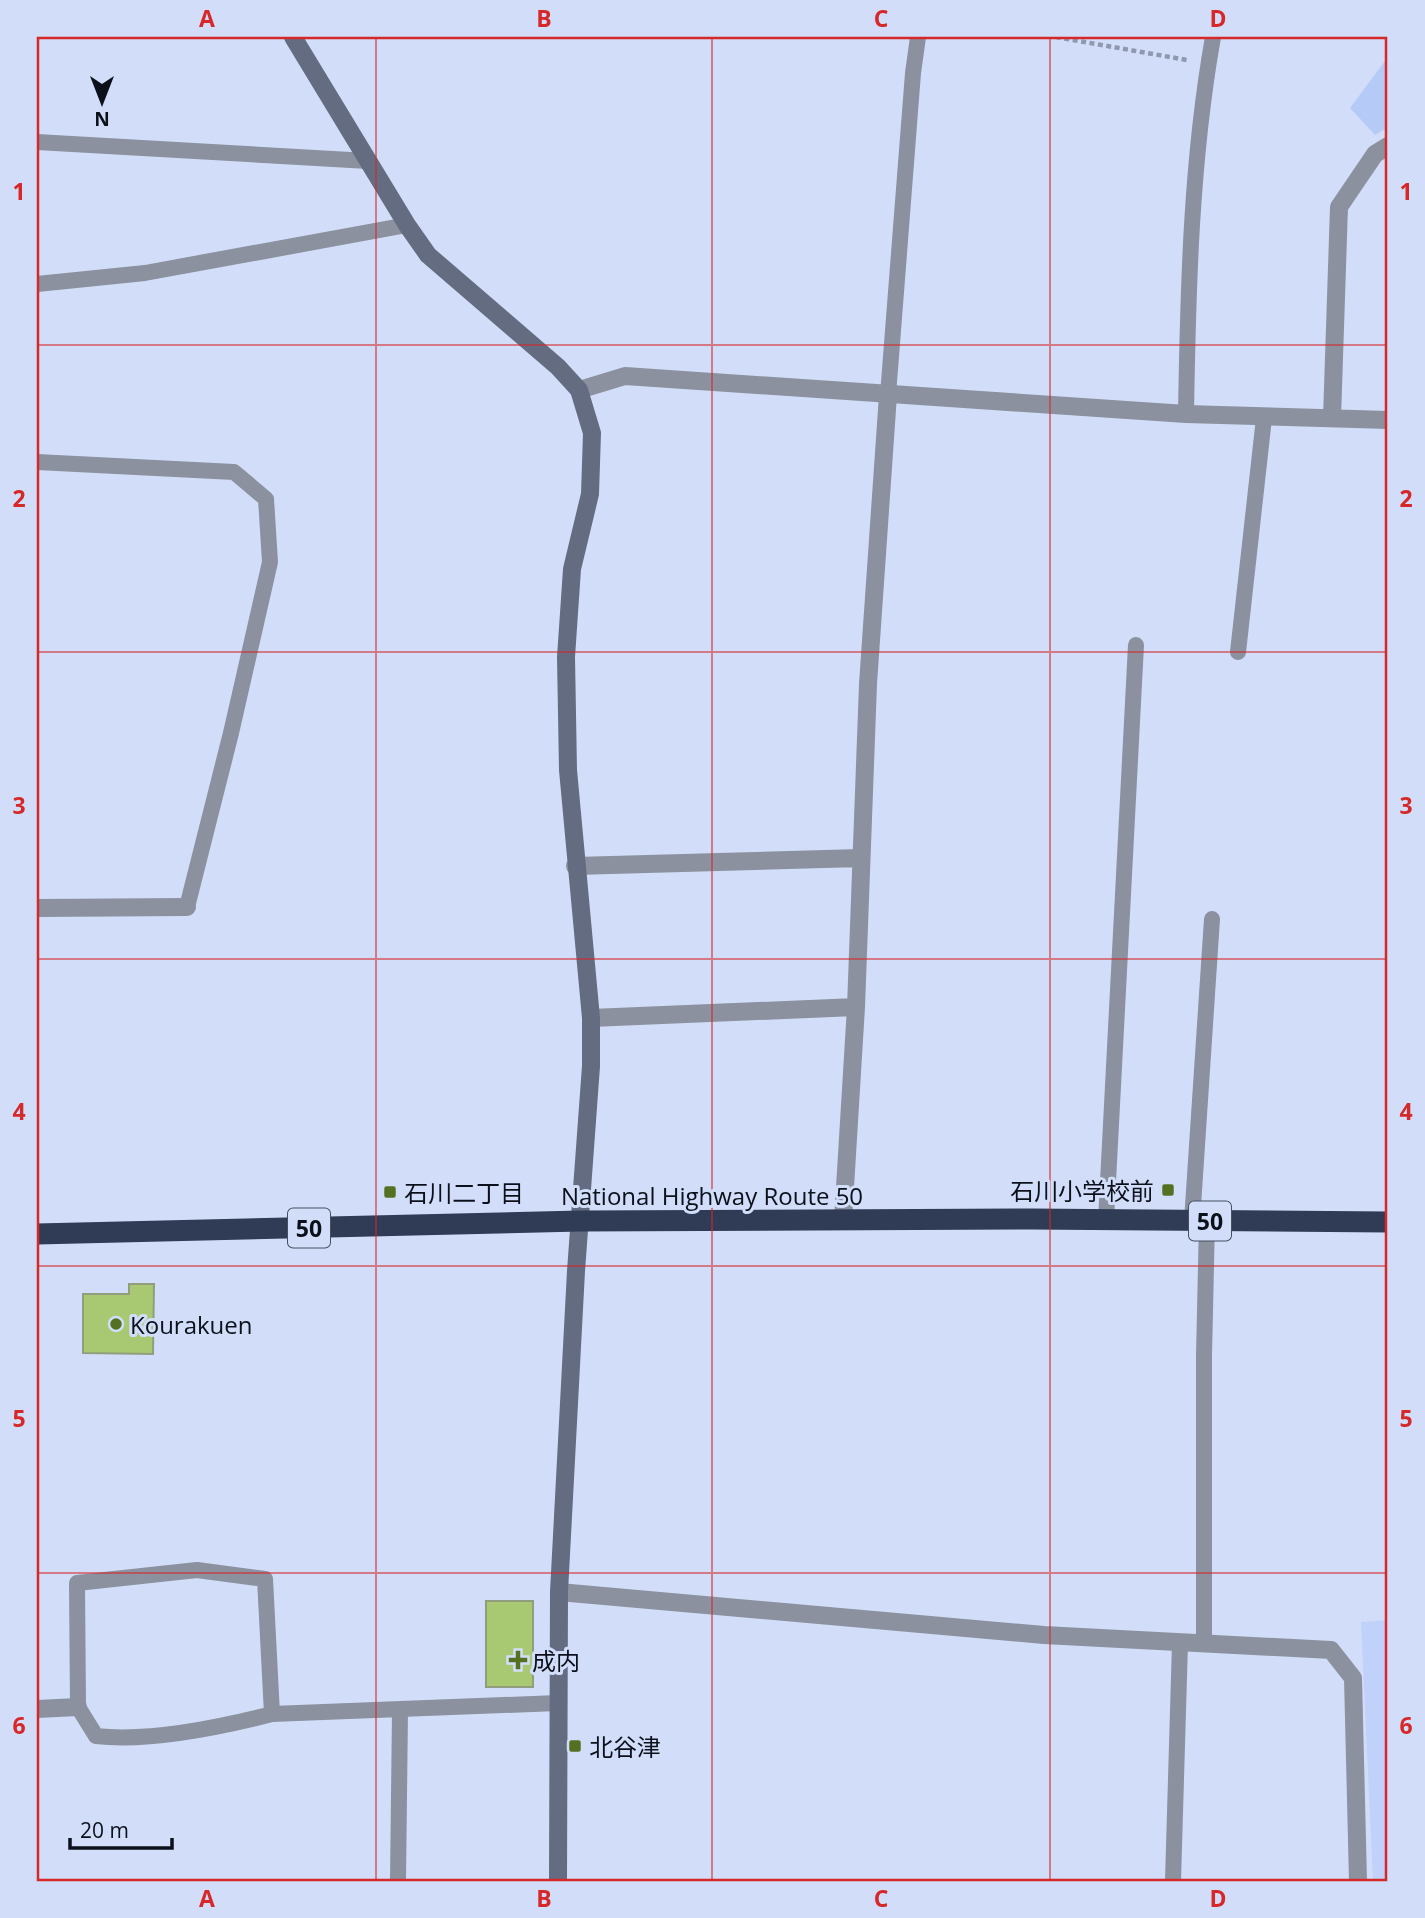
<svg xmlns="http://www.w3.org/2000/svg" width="1425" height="1918" font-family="'Open Sans','Noto Sans JP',sans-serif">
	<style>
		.built { fill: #c0d2fa }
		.green { fill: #b6caf7 }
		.building { fill: #a8c872; stroke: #919e7d; stroke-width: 2 }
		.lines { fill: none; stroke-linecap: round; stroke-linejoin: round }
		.path { stroke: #8f98ae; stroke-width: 4.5; stroke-dasharray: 5 3.5; stroke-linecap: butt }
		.lane { stroke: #8b919f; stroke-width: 16 }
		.street { stroke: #8b919f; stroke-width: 18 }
		.secondary { stroke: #636c80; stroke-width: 18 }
		.highway { stroke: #303b56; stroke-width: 21 }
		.grid { fill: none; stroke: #d62828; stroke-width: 2; stroke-opacity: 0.55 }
		.poi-dot { fill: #567022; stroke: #d2def9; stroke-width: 2.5 }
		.labels { text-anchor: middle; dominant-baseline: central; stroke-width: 6; stroke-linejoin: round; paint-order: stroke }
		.shield { fill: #d2def9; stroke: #474e5e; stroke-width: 2 }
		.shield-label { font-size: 23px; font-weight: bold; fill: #0b101b }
		.poi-label { font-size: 24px; fill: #0b101b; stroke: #d2def9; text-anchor: start }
		.street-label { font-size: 24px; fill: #0b101b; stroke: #d2def9 }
		.neatline { fill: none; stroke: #d62828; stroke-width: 2.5 }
		.grid-label { font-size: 23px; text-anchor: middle; font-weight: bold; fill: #d62828 }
	</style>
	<rect width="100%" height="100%" fill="#d2def9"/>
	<path class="built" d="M 1388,1620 L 1388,1881 L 1373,1881 L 1361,1622 Z"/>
	<path class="green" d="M 1388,57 L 1388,127 L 1375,135 L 1350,108 Z"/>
	<path class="building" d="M 129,1284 L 154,1284 L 153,1354 L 83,1353 L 83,1294 L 129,1294 Z
		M 486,1601 L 533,1601 L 533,1687 L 486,1687 Z"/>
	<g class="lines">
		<path class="path" d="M 1056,37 L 1187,60"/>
		<path class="lane" d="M 37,142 L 368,161
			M 37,284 L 145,273 L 407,225
			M 888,395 L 913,73 L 918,37
			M 1186,414 C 1188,288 1191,161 1213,37
			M 37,462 L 234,472 L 266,499 L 270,562 L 231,733 L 187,907
			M 1238,652 L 1264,418
			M 1106,1220 L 1136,645
			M 1192,1221 L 1212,919
			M 1204,1642 L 1204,1356 L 1207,1221
			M 272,1714 C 221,1727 148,1742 96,1736 L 78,1707 L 77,1583 L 197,1570 L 265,1579 L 272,1714 L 558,1703
			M 398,1881 L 400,1711
			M 1173,1881 L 1180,1643"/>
		<path class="street" d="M 579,390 L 625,376 L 1186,414 L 1388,420
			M 1332,418 L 1339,207 L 1375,154 L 1388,146
			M 575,866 L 861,858
			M 37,908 L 187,907
			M 591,1018 L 856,1007
			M 843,1220 L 856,1007 L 868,684 L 888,395
			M 559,1592 L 1044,1635 L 1331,1650 L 1353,1678 L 1358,1881
			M 37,1709 L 78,1707"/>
		<path class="secondary" d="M 293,37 L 407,225 L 428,255 L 558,367 L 579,390 L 592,433 L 590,494 L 572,569 L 566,657 L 568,770 L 591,1018 L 591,1066 L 576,1271 L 559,1592 L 558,1881"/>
		<path class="highway" d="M 37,1234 L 580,1221 L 1031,1219 L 1388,1222"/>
	</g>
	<path class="grid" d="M 376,37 L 376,1881M 712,37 L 712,1881M 1050,37 L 1050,1881M 37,345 L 1388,345M 37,652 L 1388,652M 37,959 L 1388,959M 37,1266 L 1388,1266M 37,1573 L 1388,1573"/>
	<g class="poi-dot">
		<rect x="1161" y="1183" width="14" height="14" rx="3.5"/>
		<rect x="383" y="1185" width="14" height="14" rx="3.5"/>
		<circle cx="116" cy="1324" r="7"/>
		<path d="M514.5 1649.5h7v7h7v7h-7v7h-7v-7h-7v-7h7z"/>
		<rect x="568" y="1739" width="14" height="14" rx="3.5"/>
	</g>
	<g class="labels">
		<g class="shield">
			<rect x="1189" y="1201.5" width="42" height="39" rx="5"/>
			<rect x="288" y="1208.5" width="42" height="39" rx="5"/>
		</g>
		<g class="shield-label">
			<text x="1210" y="1221">50</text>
			<text x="309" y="1228">50</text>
		</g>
		<g class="poi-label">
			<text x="1154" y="1190" text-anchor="end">石川小学校前</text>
			<text x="404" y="1192">石川二丁目</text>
			<text x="130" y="1324">Kourakuen</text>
			<text x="532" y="1660">成内</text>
			<text x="589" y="1746">北谷津</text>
		</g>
		<g class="street-label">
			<text x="712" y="1195">National Highway Route 50</text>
		</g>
	</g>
	<rect width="1425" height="1918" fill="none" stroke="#d2def9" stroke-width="77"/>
	<g transform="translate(102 102) rotate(180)" stroke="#d2def9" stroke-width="5" paint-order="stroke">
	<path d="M0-5L12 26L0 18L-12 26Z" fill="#0b101b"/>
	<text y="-10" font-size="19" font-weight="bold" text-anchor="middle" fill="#0b101b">N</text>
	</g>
	<path d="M70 1838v10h102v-10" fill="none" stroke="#0b101b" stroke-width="3.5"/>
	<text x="80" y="1838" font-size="21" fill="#0b101b" stroke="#d2def9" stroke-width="5" paint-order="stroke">20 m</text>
	<rect x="38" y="38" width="1348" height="1842" class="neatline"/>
	<g class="grid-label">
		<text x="207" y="27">A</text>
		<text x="544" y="27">B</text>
		<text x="881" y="27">C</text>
		<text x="1218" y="27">D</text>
		<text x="19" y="200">1</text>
		<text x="1406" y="200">1</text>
		<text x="19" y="507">2</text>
		<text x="1406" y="507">2</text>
		<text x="19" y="814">3</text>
		<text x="1406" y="814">3</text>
		<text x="19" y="1120">4</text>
		<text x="1406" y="1120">4</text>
		<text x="19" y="1427">5</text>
		<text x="1406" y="1427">5</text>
		<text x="19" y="1734">6</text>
		<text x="1406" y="1734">6</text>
		<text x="207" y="1907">A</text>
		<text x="544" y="1907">B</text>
		<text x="881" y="1907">C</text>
		<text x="1218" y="1907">D</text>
	</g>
</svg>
